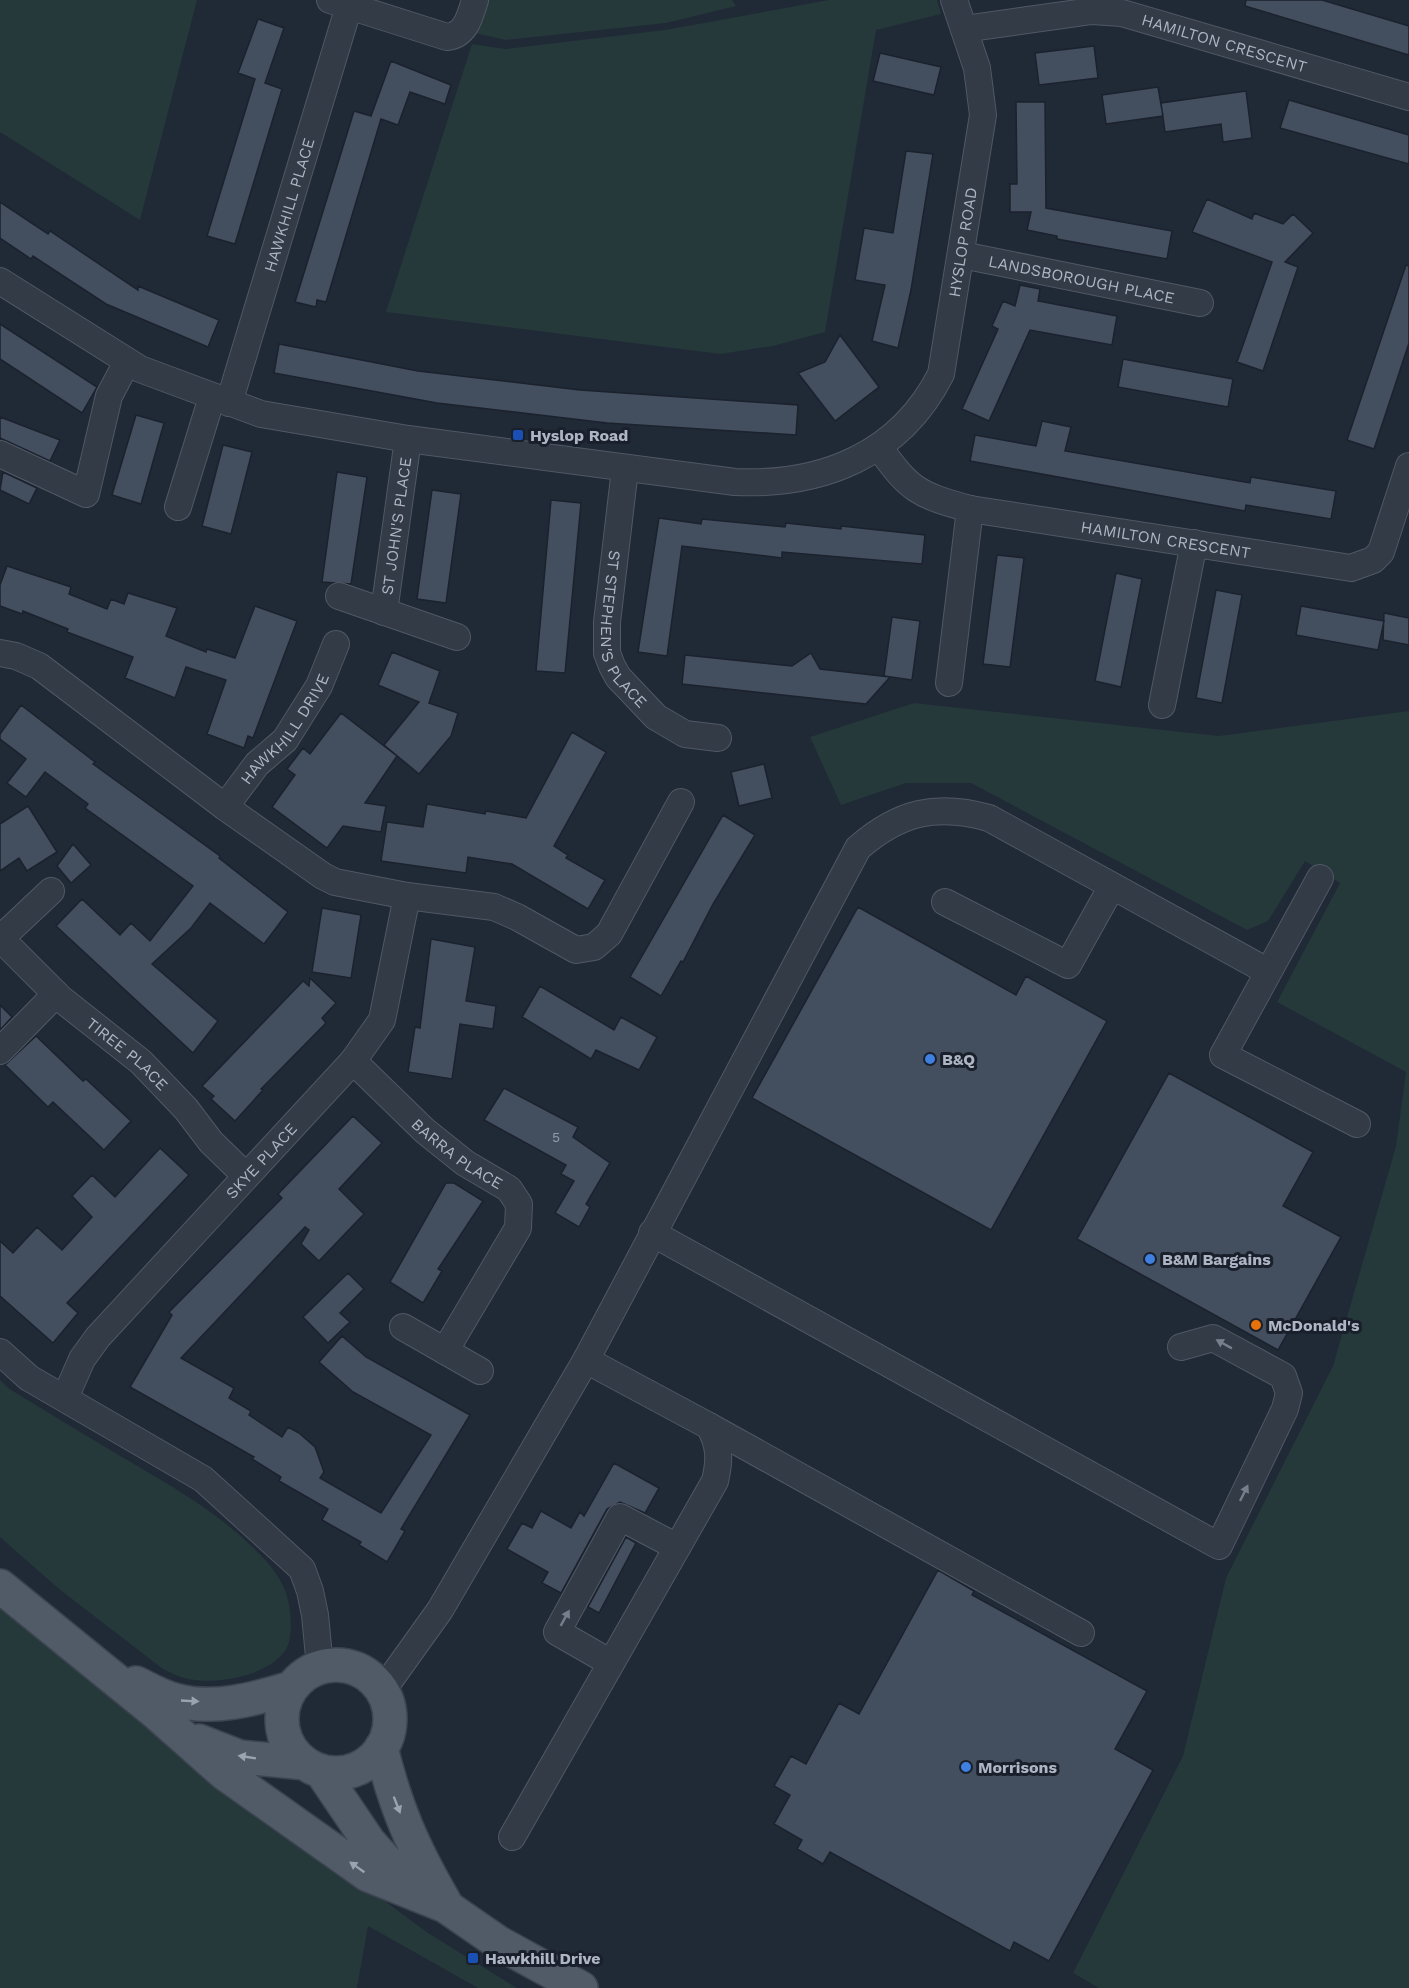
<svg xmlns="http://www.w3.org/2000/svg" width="1409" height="1988" font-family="'Work Sans',sans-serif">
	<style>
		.green { fill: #25383a }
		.building { fill: #434e5f; stroke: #1b222e; stroke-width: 1.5 }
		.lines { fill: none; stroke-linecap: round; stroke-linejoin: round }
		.minor-casing { stroke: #515865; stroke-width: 28 }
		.major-casing { stroke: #3d4451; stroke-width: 36 }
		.minor { stroke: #333b47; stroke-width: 26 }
		.major { stroke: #515a67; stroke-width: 33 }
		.oneway { fill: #777e8c }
		.oneway2 { fill: #9ba3b1 }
		.transit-dot { fill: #1a4fb4; stroke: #19202b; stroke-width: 2 }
		.shop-dot { fill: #3f7fe0; stroke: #19202b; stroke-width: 2 }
		.food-dot { fill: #e8710a; stroke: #19202b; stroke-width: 2 }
		.labels { text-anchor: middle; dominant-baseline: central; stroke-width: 6; stroke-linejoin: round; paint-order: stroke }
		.number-label { font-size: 14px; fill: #939bab }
		.street-label { font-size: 16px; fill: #aeb5c4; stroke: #19202b }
		.poi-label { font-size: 16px; font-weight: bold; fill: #aeb5c4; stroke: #19202b; text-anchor: start }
	</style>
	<rect width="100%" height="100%" fill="#202936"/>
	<path class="green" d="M 0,0 L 197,0 L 140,220 L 0,132 Z
		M 487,0 L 732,0 L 736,6 L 666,23 L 506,40 L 475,33 Z
		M 829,0 L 937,0 L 941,14 L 876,30 L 825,332 L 773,346 L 720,354 L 386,312 L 472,44 L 505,49 L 665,30 Z
		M 914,703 L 1219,736 L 1409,711 L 1409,1988 L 1099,1988 L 1073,1973 L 1183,1756 L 1226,1578 L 1333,1366 L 1396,1146 L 1406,1072 L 1277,1002 L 1340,883 L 1305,861 L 1268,921 L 1247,930 L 971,783 L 906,783 L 841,805 L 810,737 Z
		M 0,1380 L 8,1388 C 44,1410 80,1432 117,1454 C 170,1485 226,1516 268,1563 C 280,1577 288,1592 290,1611 C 291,1623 292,1641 285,1651 C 266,1677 213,1686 184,1678 C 177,1676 170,1672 163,1669 L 59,1589 L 0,1537 Z
		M 0,1607 L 289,1830 L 428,1933 L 517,1988 L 478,1988 L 368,1926 L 357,1988 L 0,1988 Z"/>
	<path class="building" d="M 1246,0 L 1322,0 L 1409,26 L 1409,55 L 1245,6 Z
		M 258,19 L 284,28 L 265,83 L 282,89 L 235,244 L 207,236 L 255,79 L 238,73 Z
		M 1094,46 L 1098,78 L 1039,85 L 1035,53 Z
		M 880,53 L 941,67 L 934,95 L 873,81 Z
		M 391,61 L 451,85 L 445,104 L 410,92 L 398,125 L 381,119 L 326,302 L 317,300 L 316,307 L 295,302 L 354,111 L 371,116 Z
		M 1158,87 L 1163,116 L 1106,124 L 1102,95 Z
		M 1246,91 L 1252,138 L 1223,142 L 1221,124 L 1165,132 L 1161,103 Z
		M 1289,100 L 1409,135 L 1409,164 L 1280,128 Z
		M 1016,102 L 1045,102 L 1046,208 L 1172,231 L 1167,259 L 1057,239 L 1057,236 L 1027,230 L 1031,212 L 1010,212 L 1010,184 L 1017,184 Z
		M 906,151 L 933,154 L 911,290 L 898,348 L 872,341 L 885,285 L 855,280 L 864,228 L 893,233 Z
		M 1207,199 L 1252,219 L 1254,213 L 1283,224 L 1293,214 L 1313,233 L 1285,262 L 1298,267 L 1263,371 L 1237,362 L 1272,262 L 1192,232 Z
		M 0,202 L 48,234 L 50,231 L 138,290 L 138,286 L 219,320 L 208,347 L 106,304 L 33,256 L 31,259 L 0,238 Z
		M 1406,265 L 1409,266 L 1409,343 L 1374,449 L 1347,440 Z
		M 1020,285 L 1040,289 L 1038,301 L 1117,316 L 1112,345 L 1030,330 L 989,421 L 962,409 L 998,329 L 992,326 L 1003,301 L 1015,306 Z
		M 0,324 L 97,387 L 82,413 L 0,359 Z
		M 840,335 L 879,387 L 835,421 L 798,373 L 825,362 Z
		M 279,344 L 418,371 L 580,390 L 798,405 L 796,435 L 607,423 L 437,403 L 274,373 Z
		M 1123,359 L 1233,379 L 1228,407 L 1118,387 Z
		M 136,415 L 164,423 L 141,504 L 112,495 Z
		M 0,417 L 60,440 L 50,461 L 0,438 Z
		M 1042,421 L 1071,427 L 1065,451 L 1250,483 L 1251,477 L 1336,491 L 1331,519 L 1246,505 L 1245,511 L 970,461 L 975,435 L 1036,446 Z
		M 223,445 L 252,452 L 231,534 L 202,526 Z
		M 3,472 L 37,488 L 29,504 L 0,490 Z
		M 337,472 L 367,477 L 351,584 L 322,582 Z
		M 432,490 L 461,494 L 446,603 L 417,599 Z
		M 551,500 L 581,503 L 565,673 L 536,671 Z
		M 659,518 L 701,524 L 702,519 L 785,527 L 786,523 L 841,529 L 841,526 L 925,535 L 922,564 L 782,552 L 782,558 L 682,546 L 667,656 L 638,652 Z
		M 997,555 L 1024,558 L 1010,667 L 983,664 Z
		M 7,566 L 71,587 L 69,594 L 107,609 L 111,599 L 124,604 L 128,593 L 177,608 L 166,636 L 206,652 L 207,649 L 235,658 L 255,606 L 297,621 L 253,738 L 248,736 L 244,748 L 207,734 L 226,680 L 186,667 L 175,698 L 125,678 L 133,657 L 67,632 L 68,629 L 23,611 L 22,614 L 0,606 L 0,585 Z
		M 1116,573 L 1142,579 L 1121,687 L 1095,681 Z
		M 1216,590 L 1242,595 L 1222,703 L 1196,698 Z
		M 1301,606 L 1384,621 L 1378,650 L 1296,635 Z
		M 1384,613 L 1409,618 L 1409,645 L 1383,640 Z
		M 892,617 L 920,621 L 912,680 L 884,676 Z
		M 392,652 L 440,671 L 429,703 L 458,713 L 451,736 L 419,774 L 384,745 L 419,702 L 378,685 Z
		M 811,653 L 820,669 L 890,677 L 866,704 L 682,684 L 685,655 L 792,666 Z
		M 21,705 L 95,762 L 93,764 L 220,856 L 219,858 L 288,912 L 264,944 L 210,903 L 191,928 L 152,964 L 218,1021 L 193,1053 L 56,926 L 82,899 L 120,935 L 131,923 L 150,941 L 193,886 L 85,808 L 88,804 L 45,772 L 26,797 L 7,783 L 26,759 L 0,739 L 0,734 Z
		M 341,713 L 397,756 L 365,803 L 386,806 L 381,832 L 343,826 L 327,848 L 272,807 L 295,775 L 287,769 L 303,748 L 310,754 Z
		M 572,732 L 606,752 L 554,846 L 568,855 L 566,858 L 605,880 L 588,909 L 512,864 L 468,857 L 466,873 L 381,861 L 387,822 L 423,827 L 427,804 L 485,814 L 486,811 L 526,818 Z
		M 764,764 L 772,798 L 739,806 L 731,772 Z
		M 28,806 L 57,852 L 27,871 L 19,858 L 0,871 L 0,824 Z
		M 723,815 L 755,835 L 713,904 L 683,962 L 681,961 L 661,996 L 630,977 Z
		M 73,844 L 91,865 L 71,883 L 57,866 Z
		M 858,907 L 1016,995 L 1026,976 L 1107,1021 L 991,1230 L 752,1098 Z
		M 322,908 L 361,915 L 351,978 L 312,972 Z
		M 431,939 L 475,947 L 466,1001 L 496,1006 L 493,1029 L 460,1024 L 452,1079 L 408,1072 L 415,1027 L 420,1028 Z
		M 310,978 L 336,1003 L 322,1018 L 326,1023 L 261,1089 L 263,1090 L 235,1121 L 211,1099 L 214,1096 L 202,1086 L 303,981 L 309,986 Z
		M 540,986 L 614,1030 L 621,1017 L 657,1037 L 639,1070 L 596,1050 L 591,1059 L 522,1017 Z
		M 0,1005 L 12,1017 L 0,1030 Z
		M 36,1036 L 83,1081 L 86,1079 L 131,1121 L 104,1150 L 53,1102 L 48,1107 L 5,1065 Z
		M 1169,1073 L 1313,1152 L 1283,1206 L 1341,1237 L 1278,1350 L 1077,1239 Z
		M 504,1088 L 578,1127 L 573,1137 L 610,1163 L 586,1204 L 590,1207 L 579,1227 L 555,1213 L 574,1181 L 561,1174 L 566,1165 L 484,1120 Z
		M 353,1116 L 382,1143 L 339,1189 L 364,1214 L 319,1261 L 301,1244 L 309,1230 L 305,1227 L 181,1358 L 234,1388 L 229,1398 L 251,1411 L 249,1415 L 282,1437 L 288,1427 L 299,1433 L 315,1447 L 324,1472 L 320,1478 L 381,1513 L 431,1435 L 353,1392 L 319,1362 L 342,1336 L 366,1357 L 470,1415 L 401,1529 L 405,1531 L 387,1562 L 359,1545 L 361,1542 L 322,1520 L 328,1509 L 279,1481 L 281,1477 L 252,1459 L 254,1457 L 130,1387 L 172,1315 L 169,1312 L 282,1198 L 278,1194 Z
		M 160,1148 L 189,1175 L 67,1303 L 78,1313 L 53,1343 L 0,1296 L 0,1241 L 13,1253 L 37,1227 L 62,1250 L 92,1217 L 72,1196 L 92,1175 L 115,1197 Z
		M 446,1183 L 454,1183 L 483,1201 L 438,1269 L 442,1271 L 423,1303 L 390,1282 Z
		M 348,1273 L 364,1289 L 340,1313 L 350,1322 L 328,1343 L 303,1317 Z
		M 614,1463 L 659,1488 L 645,1513 L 620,1502 L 607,1509 L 561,1593 L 542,1583 L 548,1572 L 507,1549 L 522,1523 L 532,1528 L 541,1511 L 571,1528 L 580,1512 L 584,1516 Z
		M 626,1537 L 636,1543 L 599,1613 L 588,1607 Z
		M 938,1570 L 974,1591 L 972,1595 L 1147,1691 L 1115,1749 L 1153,1770 L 1049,1961 L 1014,1942 L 1010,1951 L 830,1852 L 823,1864 L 797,1849 L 802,1840 L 774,1824 L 790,1795 L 774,1786 L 791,1756 L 806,1764 L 839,1703 L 859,1714 Z"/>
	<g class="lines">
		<g class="minor-casing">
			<g id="minor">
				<path d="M 330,0 L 447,37 C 466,35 470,16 475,0"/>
				<path id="s1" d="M 964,29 L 1092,11 L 1122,13 L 1409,97"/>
				<path id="s2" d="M 962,255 L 1200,303"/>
				<path id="s3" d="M 0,281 L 140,369 L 261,414 L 408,439 L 735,482 C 822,486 900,455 941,374 L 983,115 L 977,68 L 954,0"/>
				<path id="s4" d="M 229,403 L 349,6"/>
				<path id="s5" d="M 879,447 C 910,491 919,495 970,509 L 1351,568 L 1373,560 L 1381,552 L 1409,466"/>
				<path d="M 0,454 L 86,494 L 109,396 L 127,362"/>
				<path id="s6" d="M 625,469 L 607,622 L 607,653 L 612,666 L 618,677 L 656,717 L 685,734 L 718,738"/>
				<path d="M 178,507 L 212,397"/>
				<path d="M 339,596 L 457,637"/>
				<path id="s7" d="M 384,612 L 408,439"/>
				<path d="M 0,653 L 16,656 L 39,666 L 225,807 L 323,876 L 335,882 L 407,896 L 494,907 L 517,917 L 576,950 L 594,947 L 609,934 L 681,802"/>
				<path d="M 949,683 L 970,509"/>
				<path d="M 1162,705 L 1194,543"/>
				<path id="s8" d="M 225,807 L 257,764 L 285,740 L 319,686 L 336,644"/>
				<path d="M 1320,878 L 1223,1055 L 1357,1124"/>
				<path d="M 945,902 L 1068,965 L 1112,886"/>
				<path d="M 0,939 L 51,891"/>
				<path id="s9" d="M 1,939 L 60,998 L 141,1062 L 186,1109 L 211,1142 L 245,1175"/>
				<path d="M 0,1051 L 56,994"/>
				<path id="s10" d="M 353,1061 L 425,1131 L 465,1163 L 509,1189 L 519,1204 L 518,1228 L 445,1351"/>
				<path d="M 652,1233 L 1219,1546 L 1285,1409 L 1289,1393 L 1283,1376 L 1213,1338 L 1181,1347"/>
				<path d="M 403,1327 L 480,1371"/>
				<path d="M 0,1352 L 29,1378 L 203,1479 L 302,1569 L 310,1591 L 315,1615 L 320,1667"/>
				<path id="s11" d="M 65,1398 L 82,1359 L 98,1337 L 353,1061 L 382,1020 L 407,896"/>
				<path d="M 709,1426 L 1081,1633"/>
				<path d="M 611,1663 L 557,1632 L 620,1517 L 677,1547"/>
				<path d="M 382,1691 L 440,1610 L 586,1360 L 858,848 C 899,812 937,803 989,818 L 1267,971"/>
				<path d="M 512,1837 L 715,1481 C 720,1460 720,1445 709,1426 L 586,1360"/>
			</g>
		</g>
		<g class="major-casing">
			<path id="major" d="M 0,1586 L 155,1712 L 224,1773 L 368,1875 L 448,1907
				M282 1719a54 54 0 1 1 108 0a54 54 0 1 1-108 0Z
				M 136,1683 C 149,1689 162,1697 175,1700 C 212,1711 255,1699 291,1688
				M 199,1741 L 240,1757 L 305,1763
				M 381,1748 C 396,1809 413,1847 444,1901
				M 321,1771 L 369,1842 L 396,1872 L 499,1943 L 581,1988"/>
		</g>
		<use href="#minor" class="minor"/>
		<use href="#major" class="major"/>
	</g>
	<defs><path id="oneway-solid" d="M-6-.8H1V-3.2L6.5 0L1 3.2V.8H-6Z" transform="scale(1.5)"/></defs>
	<g class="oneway">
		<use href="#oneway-solid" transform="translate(1224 1344) rotate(-151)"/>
		<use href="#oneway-solid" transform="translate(1244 1493) rotate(-64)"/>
		<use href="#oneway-solid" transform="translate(565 1618) rotate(-61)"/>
	</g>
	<g class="oneway2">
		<use href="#oneway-solid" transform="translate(190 1701) rotate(3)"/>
		<use href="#oneway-solid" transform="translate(247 1757) rotate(-171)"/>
		<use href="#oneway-solid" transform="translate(397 1805) rotate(69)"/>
		<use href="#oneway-solid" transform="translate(357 1867) rotate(-145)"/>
	</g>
	<g class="transit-dot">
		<rect x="512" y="429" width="12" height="12" rx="3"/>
		<rect x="467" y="1952" width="12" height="12" rx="3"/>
	</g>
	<g class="shop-dot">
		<circle cx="930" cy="1059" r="6"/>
		<circle cx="1150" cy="1259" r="6"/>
		<circle cx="966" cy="1767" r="6"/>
	</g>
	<circle class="food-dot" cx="1256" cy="1325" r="6"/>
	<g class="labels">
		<g class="number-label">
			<text x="556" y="1137">5</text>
		</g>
		<g class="street-label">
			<text stroke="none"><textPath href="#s1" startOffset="266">HAMILTON CRESCENT</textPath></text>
			<text stroke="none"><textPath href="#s4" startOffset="207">HAWKHILL PLACE</textPath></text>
			<text stroke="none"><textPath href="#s3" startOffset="1154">HYSLOP ROAD</textPath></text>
			<text stroke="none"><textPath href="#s2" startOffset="122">LANDSBOROUGH PLACE</textPath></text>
			<text stroke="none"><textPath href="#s7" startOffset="87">ST JOHN'S PLACE</textPath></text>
			<text stroke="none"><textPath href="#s5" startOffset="312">HAMILTON CRESCENT</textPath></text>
			<text stroke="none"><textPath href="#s6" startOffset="166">ST STEPHEN'S PLACE</textPath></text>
			<text stroke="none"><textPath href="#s8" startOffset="99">HAWKHILL DRIVE</textPath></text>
			<text stroke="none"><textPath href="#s9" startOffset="171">TIREE PLACE</textPath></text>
			<text stroke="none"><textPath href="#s10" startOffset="140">BARRA PLACE</textPath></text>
			<text stroke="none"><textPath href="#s11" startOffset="310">SKYE PLACE</textPath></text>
		</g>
		<g class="poi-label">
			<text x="530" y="435">Hyslop Road</text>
			<text x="942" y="1059">B&amp;Q</text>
			<text x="1162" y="1259">B&amp;M Bargains</text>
			<text x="1268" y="1325">McDonald's</text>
			<text x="978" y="1767">Morrisons</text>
			<text x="485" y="1958">Hawkhill Drive</text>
		</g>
	</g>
</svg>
